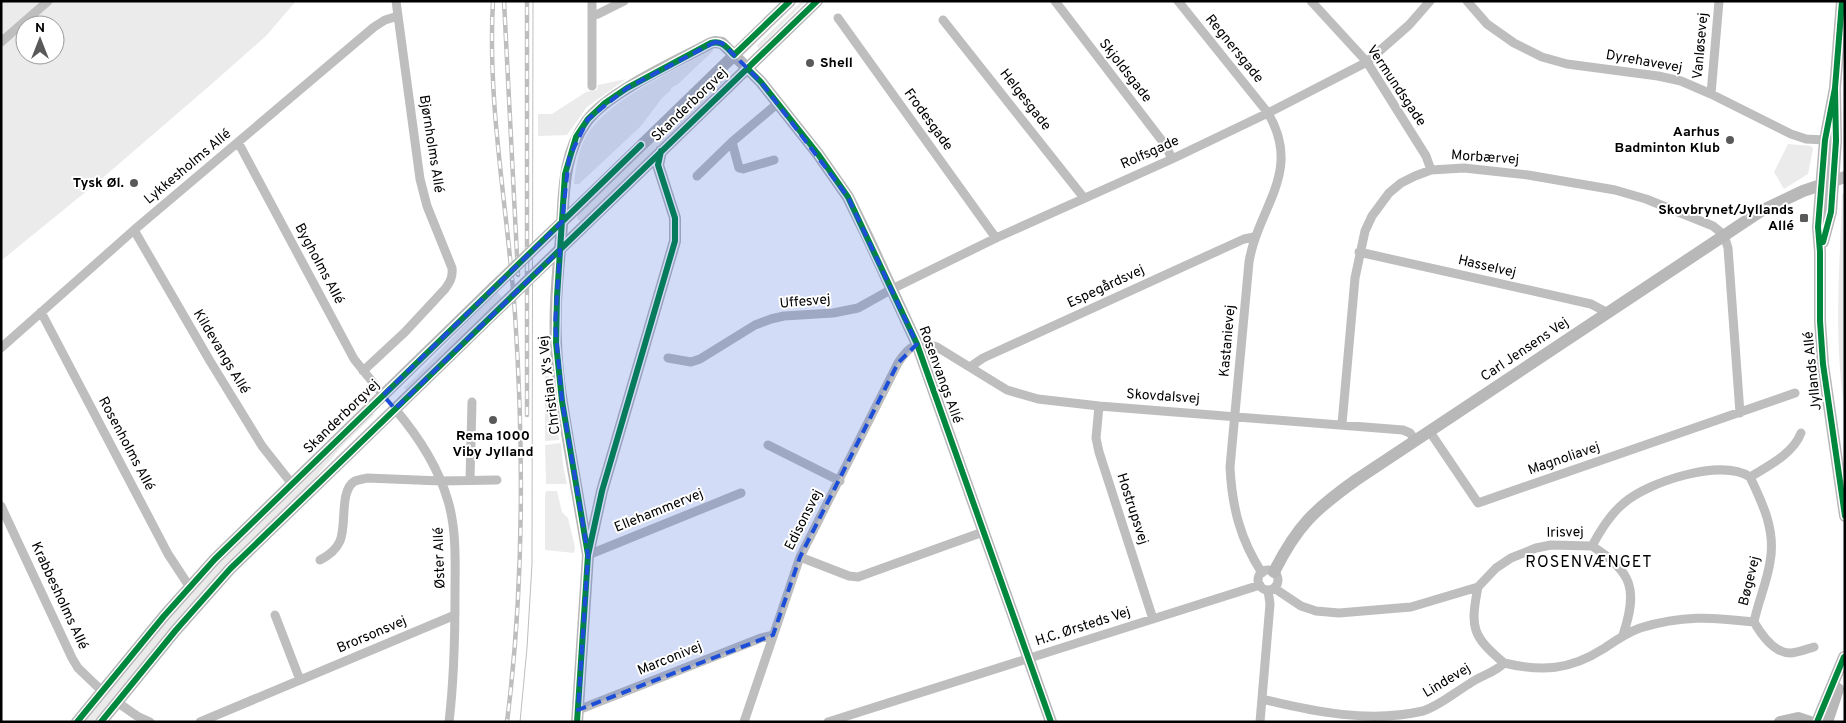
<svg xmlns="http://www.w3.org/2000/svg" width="1846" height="723" font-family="Overpass,sans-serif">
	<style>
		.green { fill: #ebebeb; fill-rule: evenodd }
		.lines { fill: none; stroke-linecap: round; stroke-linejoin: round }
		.street { stroke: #bebebe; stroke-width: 9 }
		.secondary { stroke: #b8b8b8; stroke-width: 12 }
		.tram { stroke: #bebebe; stroke-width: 1 }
		.rail-casing { stroke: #bebebe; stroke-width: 4.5 }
		.rail { stroke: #fff; stroke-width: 2.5; stroke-dasharray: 8; stroke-linecap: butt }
		.secondary-bridge { stroke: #b8b8b8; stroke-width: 12 }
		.cycleway-casing { stroke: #fff; stroke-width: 9 }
		.cycleway { stroke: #00873e; stroke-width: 6 }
		.marked { fill: #1d4ed8; fill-opacity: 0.2; stroke: #1d4ed8; stroke-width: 4; stroke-dasharray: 10 6; stroke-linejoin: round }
		.poi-dot { fill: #595959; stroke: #fff; stroke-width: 2 }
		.labels { text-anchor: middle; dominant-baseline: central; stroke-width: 4; stroke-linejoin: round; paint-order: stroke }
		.street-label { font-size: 14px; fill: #000; stroke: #fff }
		.poi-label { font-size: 14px; font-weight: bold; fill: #000; stroke: #fff; text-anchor: end }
		.quarter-label { font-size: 16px; letter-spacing: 1px; fill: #000; stroke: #fff }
	</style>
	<rect width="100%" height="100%" fill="#fff"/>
	<path class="green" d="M 1,1 L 296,1 L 266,36 L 207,88 L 99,181 L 2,260 ZM 25,25 L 55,25 L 55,55 L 25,55 Z
		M 802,1 L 806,1 L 759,48 L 756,46 Z
		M 711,50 L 714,50 L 678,84 L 671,88 L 671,90 L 662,98 L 641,126 L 579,184 L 574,184 C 576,167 578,149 587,135 C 609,99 674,71 711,50 Z
		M 725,73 L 729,77 L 583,219 L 580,221 L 577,219 L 578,214 L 717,78 Z
		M 626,79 L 587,107 L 567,135 L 538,136 L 538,114 L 552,114 L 586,92 L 597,90 L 598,85 Z
		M 1788,144 L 1811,146 L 1813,149 L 1808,174 L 1784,189 L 1774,172 Z
		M 1845,192 L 1845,411 C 1833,339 1840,266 1842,194 Z
		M 497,292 L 502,297 L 406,390 L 404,388 C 436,357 465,323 497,292 Z
		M 545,376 L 549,376 L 559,440 L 545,441 Z
		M 372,413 L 374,415 L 343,445 L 314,479 L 174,624 L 93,722 L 84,722 L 148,643 L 220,562 Z
		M 561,443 L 563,465 L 567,484 L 546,484 L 545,445 Z
		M 546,491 L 557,491 L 562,512 L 568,518 L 575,547 L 574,553 L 545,550 L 545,495 Z"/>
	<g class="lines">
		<path class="street" d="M 1055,1 L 1166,146 L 1172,159
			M 1178,1 L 1268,113 C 1303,172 1258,207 1249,262 L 1230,467 C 1232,507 1240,539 1262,573
			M 1311,1 L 1367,62 L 1426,156 L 1431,170
			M 1467,1 L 1487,24 L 1514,43 L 1542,57 L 1567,64 L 1658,76 L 1681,81 L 1711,94 L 1791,134 L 1806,139 L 1825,140
			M 593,15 L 598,14 L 624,1
			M 838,18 L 996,238
			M 943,20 L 1084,198
			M 1,42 L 48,1
			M 592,86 L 592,1
			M 1711,94 L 1719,1
			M 238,142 L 354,359 L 383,395
			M 732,142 L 739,168 L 743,169 L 774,160
			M 697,176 L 732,142 L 778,103
			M 134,230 L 210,361 L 262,446 L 292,484
			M 1359,252 L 1591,304 L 1608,313
			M 41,312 L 168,554 L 189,586
			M 1,348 L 134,230 L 374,27 L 385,20 L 398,16
			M 668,358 L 691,362 L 700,359 L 755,325 L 771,319 L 784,316 L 833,313 L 858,308 L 892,289 L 996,238 L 1172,159 L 1268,113 L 1367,62 L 1409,25 L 1430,1
			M 970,367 L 983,358 L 1244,239 L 1254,237
			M 363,371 L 405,332 L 445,289 C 450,282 453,277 452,268 L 427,206 L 420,179 L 396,1
			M 1099,406 L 1096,438 L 1099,452 L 1153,619
			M 395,409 C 418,436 438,466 448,501 C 457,531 455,565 455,596 C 455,638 454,680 449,722
			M 1342,424 L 1355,278 L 1365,231 L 1372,216 L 1389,193 L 1401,183 L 1415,176 L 1431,170 L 1464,168 L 1528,175 L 1615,190 L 1646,199 L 1713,226 L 1724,235 L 1728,248 L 1740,413
			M 1430,432 L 1478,503 L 1795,393
			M 768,445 L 840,481
			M 1750,477 C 1763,504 1776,531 1770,562 C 1767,582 1758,602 1754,622 C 1761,634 1774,653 1790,653 C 1797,653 1807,649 1814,647
			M 470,480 L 472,402
			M 1,506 L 72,658 L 78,668 L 102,691
			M 1592,546 C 1633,572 1638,590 1623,635
			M 588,555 L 741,493
			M 800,557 L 849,576 L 858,577 L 983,532
			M 320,560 C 328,556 336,550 340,541 C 347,525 339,490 355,481 C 358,480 363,479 367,478 L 441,481 L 497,480
			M1258 580a10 10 0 1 1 20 0a10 10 0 1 1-20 0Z
			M 1478,587 C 1470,628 1472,636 1504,663
			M 1274,588 L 1301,606 L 1316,611 L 1339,613 L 1411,607 L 1478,587 L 1496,568 L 1511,558 L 1536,548 L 1551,545 L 1592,546 C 1600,531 1610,514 1624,503 C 1648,482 1721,458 1750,477 C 1768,466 1793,454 1801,433
			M 275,615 L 300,680
			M 1262,699 C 1314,712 1370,723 1423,711 C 1439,706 1454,693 1469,684 C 1481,675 1495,673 1504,663 C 1542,672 1570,670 1603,649 C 1615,641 1626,633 1640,628 C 1682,615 1711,617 1754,622
			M 117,702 L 137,716 L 150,722
			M 578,710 L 761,638 L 773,635
			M 200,722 L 455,615
			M 744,722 L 800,557 L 898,363 C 909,346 917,340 937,347 L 1007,390 L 1038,399 L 1099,406 L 1403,430 L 1410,433 L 1416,441
			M 828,722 L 1260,585
			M 1260,722 L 1270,604 L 1268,590"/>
		<path class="secondary" d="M 1835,88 L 1825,140 L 1818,227 L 1820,252 L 1820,321 L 1823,364 L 1845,516
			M 583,202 L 790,1
			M 581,229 L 817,1
			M 1823,242 L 1831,212 L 1836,141 L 1835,88 L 1842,1
			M 588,555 C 582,520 576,485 570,451 C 564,415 557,379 556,342 C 554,303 559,264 562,225 C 564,189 564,152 587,121 C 608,92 678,61 711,43 L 715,42 L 722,43 L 761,82 L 818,154 L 848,197 L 868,238 L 917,344 L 1051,722
			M 1274,572 C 1297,526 1314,510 1356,480 L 1761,211 L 1803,191 L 1845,177
			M 77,722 L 164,616 L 215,559 L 493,288
			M 101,722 L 176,630 L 230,569 L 494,313
			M 577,722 L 588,555 L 602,491 L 675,241 L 675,218 L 658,165 L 661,151
			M 1780,722 L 1798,718 L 1810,722
			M 1817,722 L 1844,657
			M 1827,722 L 1838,689"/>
		<path class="tram" d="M 520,722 L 527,648 L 532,564 L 533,1"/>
		<g class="rail-casing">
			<path id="rail" d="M 493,1 C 487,106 508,210 515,314 C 524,450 524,587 507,722
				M 504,1 L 518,275
				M 527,415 L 527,1"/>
		</g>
		<use href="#rail" class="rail"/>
		<path class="secondary-bridge" d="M 493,288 L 583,202
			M 494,313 L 581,229"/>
		<g class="cycleway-casing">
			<path id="cycleway" d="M 747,68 L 761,82 L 818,154 L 848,197 L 917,344 L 1051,722
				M 1835,88 L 1825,140 L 1818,227 L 1820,252 L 1820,321 L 1823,364 L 1845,516
				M 1823,242 L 1831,212 L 1836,141 L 1835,88 L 1842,1
				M 588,555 L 562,401 L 556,343 L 557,297 L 565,174 L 576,137 L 588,119 L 605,103 L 627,88 L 711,43 C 722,40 727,48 734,55 L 790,1
				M 77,722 L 164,616 L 215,559 L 641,145
				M 101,722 L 176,630 L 230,569 L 817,1
				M 577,722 L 588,555 L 602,491 L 675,241 L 675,218 L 658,165 L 661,151
				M 1817,722 L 1844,657"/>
		</g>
		<use href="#cycleway" class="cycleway"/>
	</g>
	<path class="marked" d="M 715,42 L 722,43 L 761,82 L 848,197 L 917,344 L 898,363 L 800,557 L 773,635 L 578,710 L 588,555 L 562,401 L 555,324 L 560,250 L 395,409 L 383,395 L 562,222 L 569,158 L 588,119 L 627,88 Z"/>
	<g class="poi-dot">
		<circle cx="810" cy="63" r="5"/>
		<circle cx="1730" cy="140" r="5"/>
		<circle cx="134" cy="183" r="5"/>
		<rect x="1799" y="213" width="10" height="10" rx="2.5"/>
		<circle cx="493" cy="420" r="5"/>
	</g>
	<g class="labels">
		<g class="street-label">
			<text transform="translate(1701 46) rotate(-85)">Vanløsevej</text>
			<text transform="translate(1234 49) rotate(51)">Regnersgade</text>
			<text transform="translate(1644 62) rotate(10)">Dyrehavevej</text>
			<text transform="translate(1125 71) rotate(52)">Skjoldsgade</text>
			<text transform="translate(1396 86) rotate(56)">Vermundsgade</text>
			<text transform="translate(1025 100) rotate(52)">Helgesgade</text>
			<text transform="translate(690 105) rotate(-44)">Skanderborgvej</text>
			<text transform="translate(928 120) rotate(54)">Frodesgade</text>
			<text transform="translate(431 144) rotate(81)">Bjørnholms Allé</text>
			<text transform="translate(1150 153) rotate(-24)">Rolfsgade</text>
			<text transform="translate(1485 158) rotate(4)">Morbærvej</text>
			<text transform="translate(188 167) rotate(-40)">Lykkesholms Allé</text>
			<text transform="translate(319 264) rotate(62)">Bygholms Allé</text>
			<text transform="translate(1487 267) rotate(13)">Hasselvej</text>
			<text transform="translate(1106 287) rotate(-25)">Espegårdsvej</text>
			<text transform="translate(805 302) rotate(-5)">Uffesvej</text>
			<text transform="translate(1228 341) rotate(-85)">Kastanievej</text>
			<text transform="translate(1525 350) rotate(-34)">Carl Jensens Vej</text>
			<text transform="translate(221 352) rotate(59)">Kildevangs Allé</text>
			<text transform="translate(1813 371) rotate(-96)">Jyllands Allé</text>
			<text transform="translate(940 375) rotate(70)">Rosenvangs Allé</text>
			<text transform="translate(550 385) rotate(-97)">Christian X's Vej</text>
			<text transform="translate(1163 397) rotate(4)">Skovdalsvej</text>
			<text transform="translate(342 417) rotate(-44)">Skanderborgvej</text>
			<text transform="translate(126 444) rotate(62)">Rosenholms Allé</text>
			<text transform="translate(1564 459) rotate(-19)">Magnoliavej</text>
			<text transform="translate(1132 509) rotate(72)">Hostrupsvej</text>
			<text transform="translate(659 511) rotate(-22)">Ellehammervej</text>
			<text transform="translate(804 520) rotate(-63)">Edisonsvej</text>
			<text transform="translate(1565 533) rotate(-1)">Irisvej</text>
			<text transform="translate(440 558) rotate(-92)">Øster Allé</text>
			<text transform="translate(1750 581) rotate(-76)">Bøgevej</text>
			<text transform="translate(59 596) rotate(65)">Krabbesholms Allé</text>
			<text transform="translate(1083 627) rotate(-18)">H.C. Ørsteds Vej</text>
			<text transform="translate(372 635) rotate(-23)">Brorsonsvej</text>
			<text transform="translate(670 659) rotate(-22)">Marconivej</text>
			<text transform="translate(1447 681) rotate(-31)">Lindevej</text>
		</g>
		<g class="poi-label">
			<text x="820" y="63" text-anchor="start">Shell</text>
			<text x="1720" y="132">Aarhus<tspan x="1720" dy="16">Badminton Klub</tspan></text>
			<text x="124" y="183">Tysk Øl.</text>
			<text x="1794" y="210">Skovbrynet/Jyllands<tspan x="1794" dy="16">Allé</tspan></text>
			<text x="493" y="436" text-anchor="middle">Rema 1000<tspan x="493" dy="16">Viby Jylland</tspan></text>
		</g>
		<g class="quarter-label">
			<text x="1589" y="563">ROSENVÆNGET</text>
		</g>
	</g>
	<rect width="1846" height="723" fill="none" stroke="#000000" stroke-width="5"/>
	<g transform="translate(40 40)"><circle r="24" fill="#ffffff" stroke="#999999"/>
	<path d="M0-4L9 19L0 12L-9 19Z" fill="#595959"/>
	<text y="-8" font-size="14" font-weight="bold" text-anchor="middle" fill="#000000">N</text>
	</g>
</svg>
